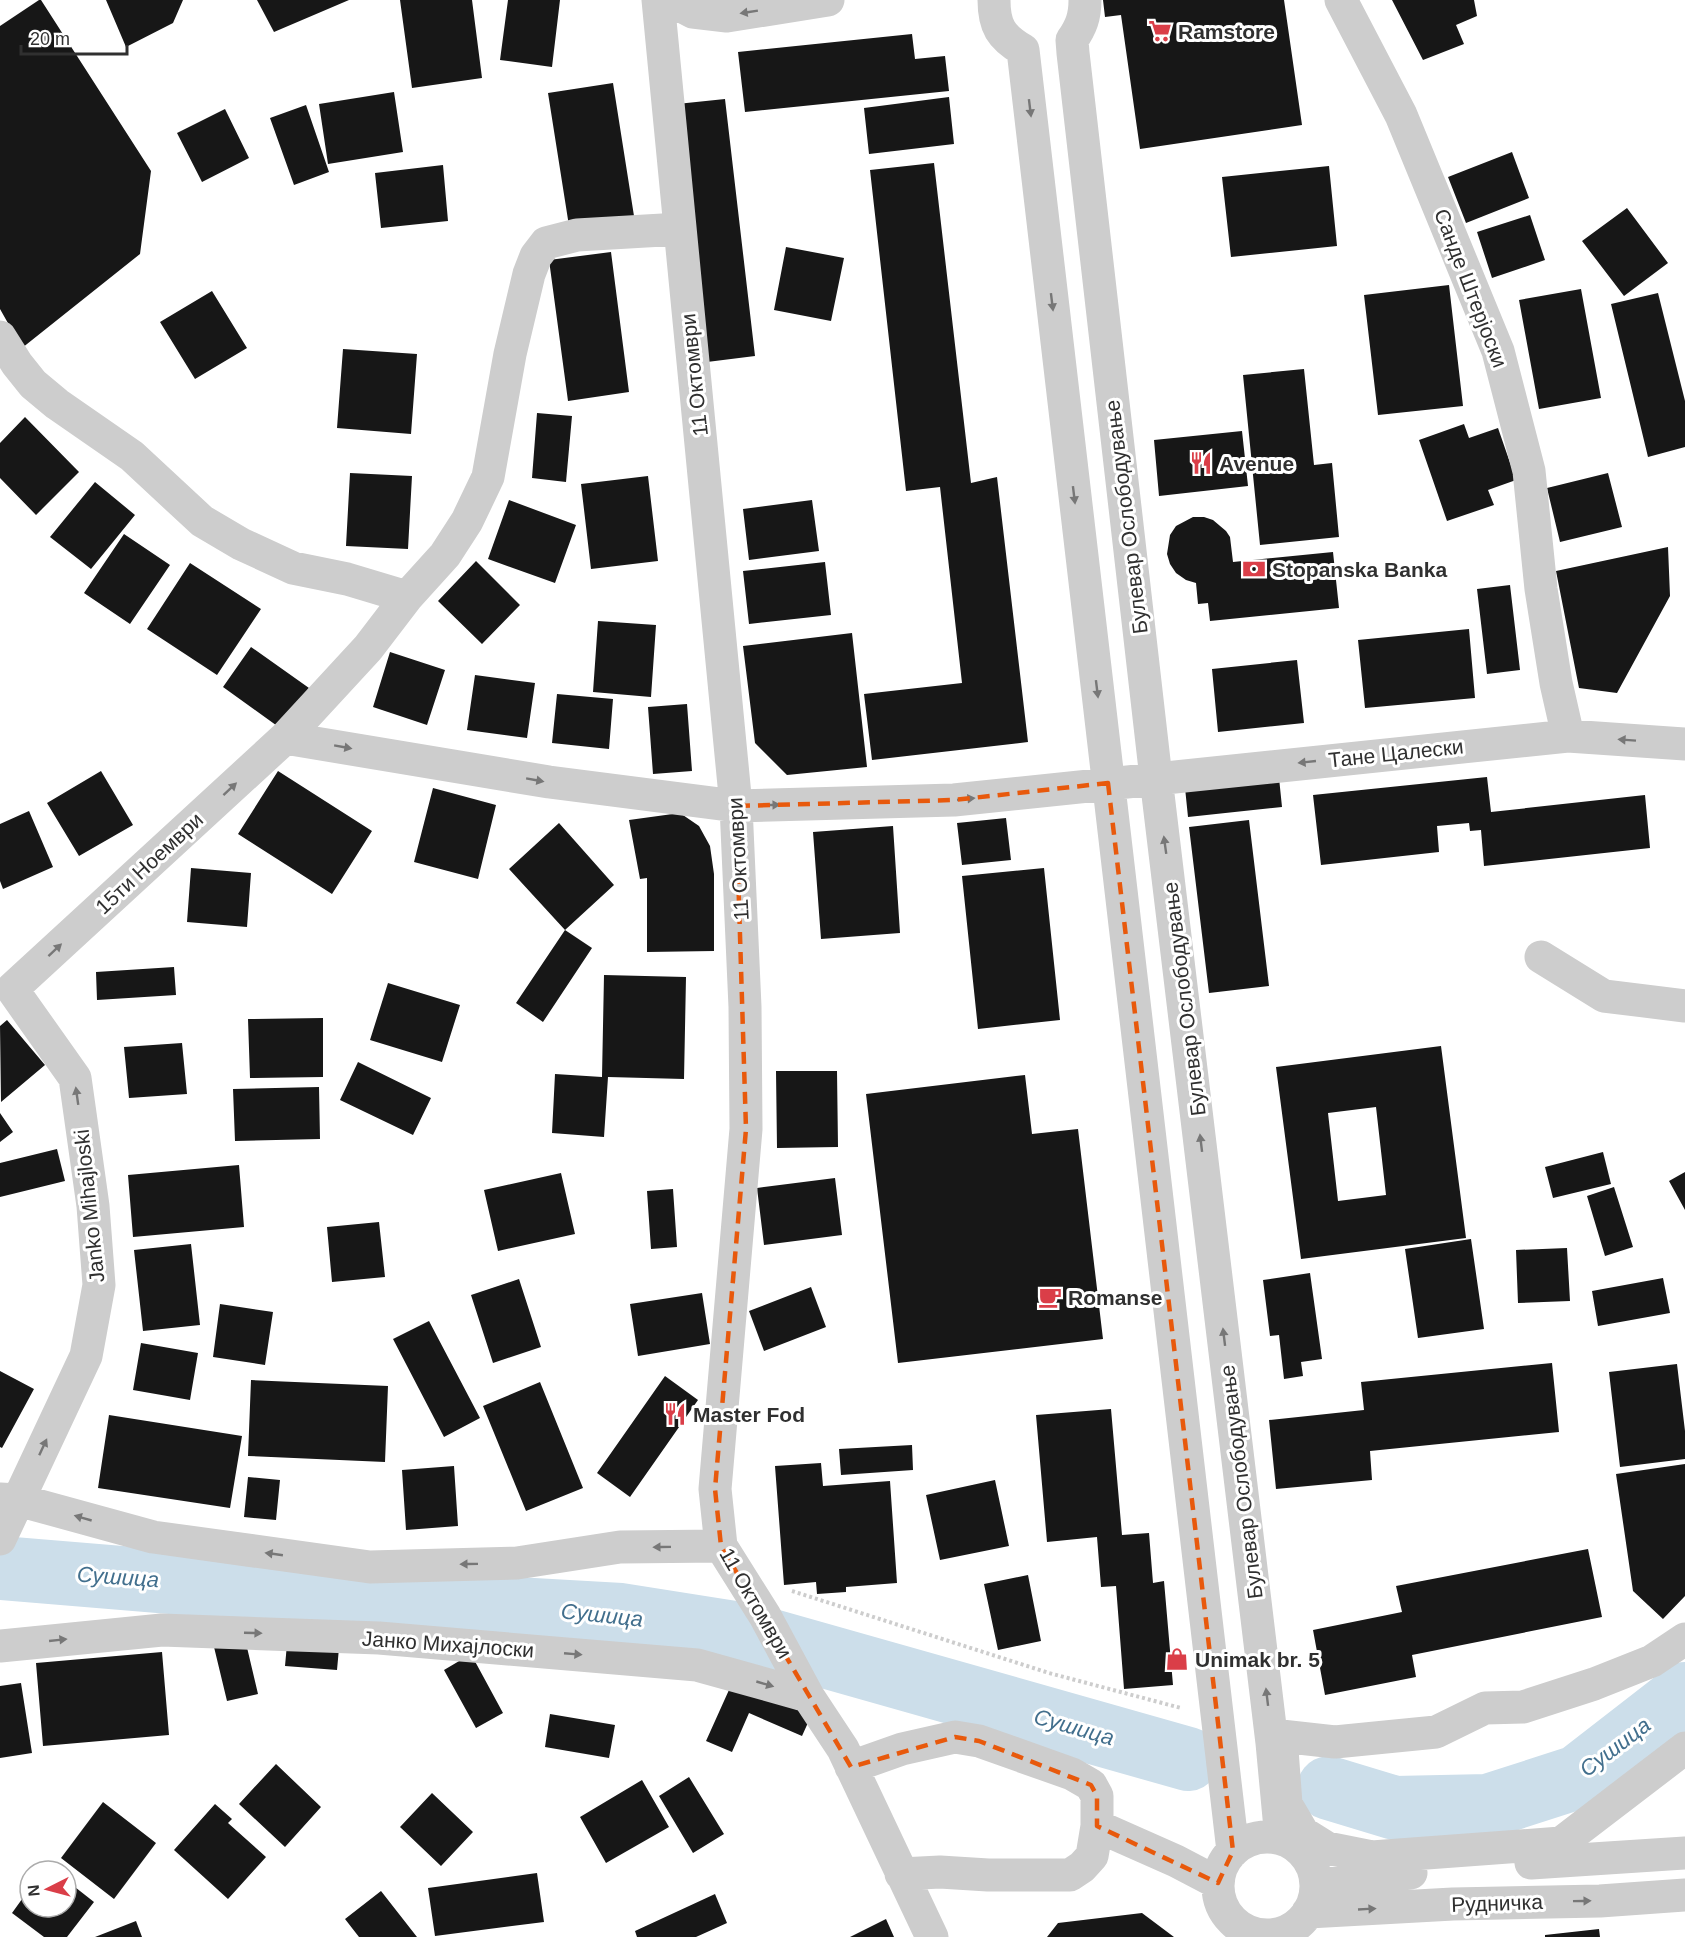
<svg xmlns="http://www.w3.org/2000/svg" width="1685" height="1937" font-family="Helvetica,sans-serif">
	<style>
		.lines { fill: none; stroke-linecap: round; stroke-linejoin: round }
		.river { stroke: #ccdeea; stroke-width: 64 }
		.building { fill: #171717; fill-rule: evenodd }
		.path { stroke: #cdcdcd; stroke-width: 4; stroke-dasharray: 3 3; stroke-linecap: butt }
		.minor { stroke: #cdcdcd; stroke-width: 33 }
		.oneway { fill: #777 }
		.marked { fill: none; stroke: #e8590c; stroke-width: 4.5; stroke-dasharray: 12 8; stroke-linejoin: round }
		.labels { text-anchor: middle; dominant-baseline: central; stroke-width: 6; stroke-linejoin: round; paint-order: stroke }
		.poi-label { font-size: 21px; font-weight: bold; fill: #303030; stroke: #fff; text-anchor: start }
		.street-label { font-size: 21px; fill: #303030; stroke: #fff }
		.water-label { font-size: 22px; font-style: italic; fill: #426f8d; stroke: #fff }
	</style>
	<rect width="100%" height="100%" fill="#fff"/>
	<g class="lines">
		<path class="river" d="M 0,1568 L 462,1606 L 621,1615 L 754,1636 L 1188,1759
			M 1329,1788 L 1395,1808 L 1488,1806 L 1578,1777 L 1685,1694"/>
	</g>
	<path class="building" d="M 39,0 L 41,0 L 151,171 L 140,254 L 22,348 L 0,309 L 0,26 Z
		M 106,0 L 183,0 L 173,23 L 126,47 Z
		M 257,0 L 349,0 L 274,32 Z
		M 400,0 L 472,0 L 482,78 L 412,88 Z
		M 508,0 L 560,0 L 552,67 L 500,60 Z
		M 1103,0 L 1284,0 L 1302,125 L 1140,149 L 1121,15 L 1105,17 Z
		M 1392,0 L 1474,0 L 1477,16 L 1456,25 L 1464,44 L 1423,60 Z
		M 912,34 L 915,59 L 945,56 L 949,91 L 745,112 L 738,52 Z
		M 613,83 L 634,216 L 569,226 L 548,93 Z
		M 394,92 L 403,152 L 328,164 L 319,104 Z
		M 949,97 L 954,144 L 869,154 L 864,108 Z
		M 725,99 L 755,356 L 707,362 L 677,104 Z
		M 306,105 L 329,172 L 294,185 L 270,118 Z
		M 225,109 L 249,158 L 202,182 L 177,133 Z
		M 1512,152 L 1529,198 L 1466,223 L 1448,177 Z
		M 934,163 L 971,483 L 997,477 L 1028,742 L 872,760 L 864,694 L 962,683 L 940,487 L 906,491 L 870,170 Z
		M 443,165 L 448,221 L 381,228 L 375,173 Z
		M 1329,166 L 1337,246 L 1231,257 L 1222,177 Z
		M 1627,208 L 1668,263 L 1624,296 L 1582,241 Z
		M 1530,215 L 1545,260 L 1492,278 L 1477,232 Z
		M 786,247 L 844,258 L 831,321 L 774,310 Z
		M 611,252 L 629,392 L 568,401 L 549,260 Z
		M 1449,285 L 1463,406 L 1378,415 L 1364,295 Z
		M 1581,289 L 1601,398 L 1539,409 L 1519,300 Z
		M 212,291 L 247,348 L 195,379 L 160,322 Z
		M 1658,293 L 1685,401 L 1685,447 L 1648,457 L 1611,304 Z
		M 343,349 L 417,354 L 411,434 L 337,428 Z
		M 1304,369 L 1314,465 L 1332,463 L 1339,537 L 1260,545 L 1243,375 Z
		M 537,413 L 572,416 L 566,482 L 532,478 Z
		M 25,417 L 79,472 L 36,515 L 0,478 L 0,443 Z
		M 1464,424 L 1469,438 L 1498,428 L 1516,480 L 1488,490 L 1494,505 L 1447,521 L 1419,440 Z
		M 1242,431 L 1248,486 L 1159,496 L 1154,440 Z
		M 350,473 L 412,476 L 408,549 L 346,546 Z
		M 1608,473 L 1622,527 L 1560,542 L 1547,488 Z
		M 648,476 L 658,561 L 591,569 L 581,484 Z
		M 95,482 L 135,515 L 91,569 L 50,537 Z
		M 509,500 L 576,525 L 555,583 L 488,559 Z
		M 812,500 L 819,551 L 749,560 L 743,509 Z
		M 1193,517 L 1204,517 L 1213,520 L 1226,531 L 1230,537 L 1233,562 L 1333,552 L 1339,608 L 1210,621 L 1208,603 L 1198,604 L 1196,583 L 1186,580 L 1176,573 L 1170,564 L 1167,554 L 1170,535 L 1176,526 Z
		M 124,534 L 170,565 L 130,624 L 84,593 Z
		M 1668,547 L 1670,596 L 1617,693 L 1579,688 L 1556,571 Z
		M 476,561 L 520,605 L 482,644 L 438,601 Z
		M 825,562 L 831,615 L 749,624 L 743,571 Z
		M 190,563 L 261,609 L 217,675 L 147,629 Z
		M 1510,585 L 1520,670 L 1487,674 L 1477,589 Z
		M 598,621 L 656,625 L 651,697 L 593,692 Z
		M 1469,629 L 1475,698 L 1365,708 L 1358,640 Z
		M 852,633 L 867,767 L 787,775 L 755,743 L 743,646 Z
		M 251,647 L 309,688 L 280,728 L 223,687 Z
		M 390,652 L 445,670 L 427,725 L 373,707 Z
		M 1297,660 L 1304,723 L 1218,732 L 1212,669 Z
		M 475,675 L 535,683 L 527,738 L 467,730 Z
		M 557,694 L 613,699 L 609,749 L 552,743 Z
		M 687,704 L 692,771 L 653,774 L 648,707 Z
		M 1278,768 L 1282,807 L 1188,817 L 1184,778 Z
		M 101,771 L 133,825 L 79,856 L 47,803 Z
		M 278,771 L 372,831 L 332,894 L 238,834 Z
		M 1487,777 L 1491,812 L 1645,795 L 1650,848 L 1484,866 L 1481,830 L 1470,831 L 1469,823 L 1437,826 L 1439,852 L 1321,865 L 1313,795 Z
		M 433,788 L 496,805 L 478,879 L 414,862 Z
		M 29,811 L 53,867 L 3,889 L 0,881 L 0,824 Z
		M 680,813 L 699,826 L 710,846 L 714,874 L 714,951 L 647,952 L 647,878 L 640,879 L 629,820 Z
		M 1006,818 L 1011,860 L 962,865 L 957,823 Z
		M 1249,820 L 1269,986 L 1209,993 L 1189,827 Z
		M 559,823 L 614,885 L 565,930 L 509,869 Z
		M 893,826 L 900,933 L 821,939 L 813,832 Z
		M 191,868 L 251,873 L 247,927 L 187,922 Z
		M 1044,868 L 1060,1020 L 978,1029 L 962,876 Z
		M 565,930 L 592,948 L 543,1022 L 516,1003 Z
		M 174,967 L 176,995 L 97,1000 L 96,972 Z
		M 604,975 L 686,977 L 684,1079 L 608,1077 L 604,1137 L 552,1133 L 555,1074 L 602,1077 Z
		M 388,983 L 460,1005 L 442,1062 L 370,1040 Z
		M 323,1018 L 323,1077 L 250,1078 L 248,1019 Z
		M 7,1020 L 45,1065 L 1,1102 L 0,1026 Z
		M 182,1043 L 187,1094 L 129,1098 L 124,1047 Z
		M 1441,1046 L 1466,1238 L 1301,1259 L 1276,1067 ZM 1376,1107 L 1386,1195 L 1338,1201 L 1328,1113 Z
		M 358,1062 L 431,1098 L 413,1135 L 340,1100 Z
		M 776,1071 L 837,1071 L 838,1147 L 777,1148 Z
		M 1025,1075 L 1032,1134 L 1078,1129 L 1103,1339 L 898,1363 L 866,1094 Z
		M 319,1087 L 320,1139 L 235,1141 L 233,1089 Z
		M 0,1113 L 13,1132 L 0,1142 Z
		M 57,1149 L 65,1181 L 0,1197 L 0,1163 Z
		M 1603,1152 L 1611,1184 L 1553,1198 L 1545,1167 Z
		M 239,1165 L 244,1227 L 133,1237 L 128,1175 Z
		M 1685,1172 L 1685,1210 L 1669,1181 Z
		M 561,1173 L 575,1234 L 498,1251 L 484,1190 Z
		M 835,1178 L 842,1235 L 764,1245 L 757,1188 Z
		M 1614,1187 L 1633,1247 L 1605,1256 L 1587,1196 Z
		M 673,1189 L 677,1247 L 651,1249 L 647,1191 Z
		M 379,1222 L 385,1277 L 332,1282 L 327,1227 Z
		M 1471,1239 L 1484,1329 L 1418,1338 L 1405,1249 Z
		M 191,1244 L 200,1325 L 143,1331 L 134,1250 Z
		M 1567,1248 L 1570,1301 L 1518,1303 L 1516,1250 Z
		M 1310,1273 L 1322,1359 L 1301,1362 L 1303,1376 L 1284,1379 L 1279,1335 L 1270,1336 L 1263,1280 Z
		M 1663,1278 L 1670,1313 L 1598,1326 L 1592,1291 Z
		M 519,1279 L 541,1347 L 493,1363 L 471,1295 Z
		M 811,1287 L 826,1327 L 764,1351 L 749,1311 Z
		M 702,1293 L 710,1344 L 638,1356 L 630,1304 Z
		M 220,1304 L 273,1312 L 265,1365 L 213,1357 Z
		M 429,1321 L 480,1418 L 444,1437 L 393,1339 Z
		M 141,1343 L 198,1353 L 190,1400 L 133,1390 Z
		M 1552,1363 L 1559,1432 L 1370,1451 L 1372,1480 L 1276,1489 L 1269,1420 L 1364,1410 L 1361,1382 Z
		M 1677,1364 L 1685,1431 L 1685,1459 L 1620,1467 L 1609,1372 Z
		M 0,1371 L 34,1389 L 2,1448 L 0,1447 Z
		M 665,1376 L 698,1400 L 630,1497 L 597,1473 Z
		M 251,1380 L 388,1386 L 385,1462 L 248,1456 Z
		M 540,1382 L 583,1488 L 526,1511 L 483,1406 Z
		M 1111,1409 L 1122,1535 L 1149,1533 L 1153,1583 L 1164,1581 L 1173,1685 L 1124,1689 L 1116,1586 L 1101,1587 L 1097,1537 L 1047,1542 L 1036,1415 Z
		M 109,1415 L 242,1436 L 230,1508 L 98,1488 Z
		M 912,1445 L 913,1470 L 841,1475 L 839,1449 Z
		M 821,1463 L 823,1486 L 890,1481 L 897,1583 L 846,1587 L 846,1592 L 817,1594 L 816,1582 L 784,1585 L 775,1466 Z
		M 1685,1464 L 1685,1596 L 1663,1619 L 1633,1591 L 1616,1474 Z
		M 454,1466 L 458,1526 L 406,1530 L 402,1470 Z
		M 248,1477 L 280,1480 L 276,1520 L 244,1517 Z
		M 995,1480 L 1009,1546 L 940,1560 L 926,1495 Z
		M 1588,1549 L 1602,1617 L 1412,1655 L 1416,1677 L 1325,1695 L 1313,1630 L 1402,1612 L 1396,1586 Z
		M 1028,1575 L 1041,1641 L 998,1650 L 984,1584 Z
		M 245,1639 L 258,1694 L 227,1701 L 214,1647 Z
		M 287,1644 L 339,1648 L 337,1670 L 285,1666 Z
		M 162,1652 L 169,1735 L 43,1746 L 36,1663 Z
		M 471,1654 L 503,1713 L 476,1728 L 444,1670 Z
		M 733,1681 L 811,1716 L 802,1736 L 749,1713 L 732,1752 L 706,1741 Z
		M 21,1683 L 32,1753 L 0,1758 L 0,1686 Z
		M 550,1714 L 615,1725 L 609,1758 L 545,1747 Z
		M 276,1764 L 321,1807 L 285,1847 L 239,1804 Z
		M 689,1777 L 724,1834 L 693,1853 L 659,1796 Z
		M 642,1780 L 669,1827 L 606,1863 L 580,1817 Z
		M 432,1793 L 473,1832 L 441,1866 L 400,1827 Z
		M 103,1802 L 156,1843 L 114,1899 L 61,1858 Z
		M 215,1804 L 232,1819 L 228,1823 L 266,1857 L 228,1899 L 174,1850 Z
		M 537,1873 L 544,1922 L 435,1936 L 428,1888 Z
		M 66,1880 L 94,1902 L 67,1937 L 44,1937 L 12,1913 L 30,1888 L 30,1907 L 66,1907 Z
		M 381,1891 L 417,1937 L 359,1937 L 345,1919 Z
		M 715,1894 L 727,1923 L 696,1937 L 637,1937 L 635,1931 Z
		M 1142,1913 L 1174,1937 L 1047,1937 L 1058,1923 Z
		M 886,1919 L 894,1937 L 850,1937 Z
		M 136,1921 L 142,1937 L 95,1937 Z
		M 1599,1929 L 1600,1937 L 1545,1937 L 1545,1935 Z"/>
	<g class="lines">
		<path class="path" d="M 792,1591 L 1049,1673 L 1181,1708"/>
		<path class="minor" d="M 658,0 L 736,806 L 745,1007 L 746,1129 L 715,1489 L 721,1546 L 765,1616 L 808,1696 L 843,1749 L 932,1937
			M 670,0 L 693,12 L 727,16 L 828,0
			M 994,0 C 994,26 1001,37 1023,50 L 1233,1851
			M 1085,0 C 1085,17 1081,27 1072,40 L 1073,53 L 1156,778 L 1272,1743 L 1281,1839
			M 1341,0 L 1401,115 L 1498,351 L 1529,471 L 1541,589 L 1556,683 L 1568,736
			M 0,337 L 17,364 L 33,384 L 57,404 L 132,456 L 202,521 L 241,544 L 293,568 L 347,579 L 407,597
			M 285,738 L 549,782 L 736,806 L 954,800 L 1568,736 L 1685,744
			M 1541,957 L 1604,996 L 1685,1006
			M 12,989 L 285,738 L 368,648 L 407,597 L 445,555 L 467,521 L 488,477 L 510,354 L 529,274 L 536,256 L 546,243 L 577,235 L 680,229
			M 0,1499 L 18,1500 L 153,1537 L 370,1567 L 517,1563 L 620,1547 L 721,1546
			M 0,1539 L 86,1356 L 99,1285 L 93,1206 L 75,1078 L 12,989
			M 1685,1639 L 1652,1661 L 1594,1684 L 1523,1707 L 1485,1708 L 1436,1732 L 1335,1742 L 1281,1736 L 1286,1804 L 1303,1833 L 1327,1848 L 1372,1857 L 1561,1843 L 1685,1748
			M 0,1646 L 162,1630 L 379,1638 L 697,1665 L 808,1696
			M 851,1767 L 902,1749 L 955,1737 L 979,1741 L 1072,1774 L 1091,1785 L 1097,1796 L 1097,1826 L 1092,1856 L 1082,1867 L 1070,1875 L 988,1875 L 940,1872 L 901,1874
			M 1097,1826 L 1176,1861 L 1218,1883
			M1218 1886a49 49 0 1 1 98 0a49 49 0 1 1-98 0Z
			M 1531,1863 L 1685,1853
			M 1316,1885 L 1411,1873
			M 1308,1912 L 1453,1904 L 1600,1901 L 1685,1895"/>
	</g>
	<defs><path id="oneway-solid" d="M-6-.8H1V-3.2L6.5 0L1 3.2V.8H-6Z" transform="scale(1.5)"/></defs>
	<g class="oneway">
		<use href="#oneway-solid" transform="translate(749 12) rotate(171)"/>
		<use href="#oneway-solid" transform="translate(1030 108) rotate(83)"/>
		<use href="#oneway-solid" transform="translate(1052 302) rotate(83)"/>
		<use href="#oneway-solid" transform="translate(1074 495) rotate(83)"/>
		<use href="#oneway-solid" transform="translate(1097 689) rotate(83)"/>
		<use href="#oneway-solid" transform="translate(1627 740) rotate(-176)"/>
		<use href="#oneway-solid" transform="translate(343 747) rotate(10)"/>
		<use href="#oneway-solid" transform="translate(1307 762) rotate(174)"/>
		<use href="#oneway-solid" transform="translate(535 780) rotate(10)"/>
		<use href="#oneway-solid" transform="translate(230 789) rotate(-43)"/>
		<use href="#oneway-solid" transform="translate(966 799) rotate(-6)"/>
		<use href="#oneway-solid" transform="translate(771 805) rotate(-1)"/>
		<use href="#oneway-solid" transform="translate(1165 845) rotate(-98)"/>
		<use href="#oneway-solid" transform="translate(55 950) rotate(-43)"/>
		<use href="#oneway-solid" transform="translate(77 1096) rotate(-98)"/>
		<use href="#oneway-solid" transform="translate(1201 1143) rotate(-97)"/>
		<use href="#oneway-solid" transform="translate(1224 1337) rotate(-97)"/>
		<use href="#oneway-solid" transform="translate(43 1447) rotate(-65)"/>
		<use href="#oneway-solid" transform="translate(83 1518) rotate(-164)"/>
		<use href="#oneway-solid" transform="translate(662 1547) rotate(179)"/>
		<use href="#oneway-solid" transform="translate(274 1554) rotate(-172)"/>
		<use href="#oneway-solid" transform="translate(469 1564) rotate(179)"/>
		<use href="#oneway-solid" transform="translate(253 1633) rotate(2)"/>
		<use href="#oneway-solid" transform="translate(58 1640) rotate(-6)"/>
		<use href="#oneway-solid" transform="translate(573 1654) rotate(5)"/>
		<use href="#oneway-solid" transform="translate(765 1684) rotate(16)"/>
		<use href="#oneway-solid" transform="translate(1267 1697) rotate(-97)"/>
		<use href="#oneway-solid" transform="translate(1582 1901) rotate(-1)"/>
		<use href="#oneway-solid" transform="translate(1367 1909) rotate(-3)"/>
	</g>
	<path class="marked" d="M 1108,783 L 1233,1851 L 1218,1883 L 1097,1826 L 1097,1796 L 1091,1785 L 979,1741 L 955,1737 L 851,1767 L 721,1546 L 715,1489 L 746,1129 L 736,806 L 954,800 Z"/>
	<defs>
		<g id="supermarket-bare" transform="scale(1.8)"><path d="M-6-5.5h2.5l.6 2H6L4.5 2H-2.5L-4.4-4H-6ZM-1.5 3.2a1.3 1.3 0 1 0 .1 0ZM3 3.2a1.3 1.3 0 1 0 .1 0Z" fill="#da3e48" stroke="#fff" stroke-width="2.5" paint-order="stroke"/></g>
		<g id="restaurant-bare" transform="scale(1.8)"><path d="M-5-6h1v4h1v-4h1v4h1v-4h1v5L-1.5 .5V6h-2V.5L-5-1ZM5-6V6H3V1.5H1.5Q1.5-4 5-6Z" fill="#da3e48" stroke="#fff" stroke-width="2.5" paint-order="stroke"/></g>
		<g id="bank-bare" transform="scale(1.8)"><path d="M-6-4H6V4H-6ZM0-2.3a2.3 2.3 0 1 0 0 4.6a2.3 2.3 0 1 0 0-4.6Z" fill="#da3e48" stroke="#fff" stroke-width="2.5" paint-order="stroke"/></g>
		<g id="cafe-bare" transform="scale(1.8)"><path d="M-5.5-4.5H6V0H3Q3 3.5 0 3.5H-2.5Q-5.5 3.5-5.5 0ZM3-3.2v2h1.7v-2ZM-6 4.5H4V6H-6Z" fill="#da3e48" stroke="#fff" stroke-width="2.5" paint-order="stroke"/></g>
		<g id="shop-bare" transform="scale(1.8)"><path d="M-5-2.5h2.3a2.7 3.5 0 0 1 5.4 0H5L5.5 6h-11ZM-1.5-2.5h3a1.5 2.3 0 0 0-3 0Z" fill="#da3e48" stroke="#fff" stroke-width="2.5" paint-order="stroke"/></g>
	</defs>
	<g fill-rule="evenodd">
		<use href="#supermarket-bare" x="1160" y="31"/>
		<use href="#restaurant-bare" x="1201" y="463"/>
		<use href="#bank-bare" x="1254" y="569"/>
		<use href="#cafe-bare" x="1050" y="1297"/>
		<use href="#restaurant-bare" x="675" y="1414"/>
		<use href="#shop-bare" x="1177" y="1659"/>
	</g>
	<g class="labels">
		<g class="poi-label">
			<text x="1178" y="31">Ramstore</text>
			<text x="1219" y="463">Avenue</text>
			<text x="1272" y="569">Stopanska Banka</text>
			<text x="1068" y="1297">Romanse</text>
			<text x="693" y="1414">Master Fod</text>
			<text x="1195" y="1659">Unimak br. 5</text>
		</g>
		<g class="street-label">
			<text transform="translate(1471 288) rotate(69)">Санде Штерјоски</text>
			<text transform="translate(694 375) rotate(-96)">11 Октомври</text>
			<text transform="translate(1126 517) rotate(-97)">Булевар Ослободување</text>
			<text transform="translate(1396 753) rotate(-6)">Тане Цалески</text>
			<text transform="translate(738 859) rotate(-93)">11 Октомври</text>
			<text transform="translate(149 863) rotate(-43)">15ти Ноември</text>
			<text transform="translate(1184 999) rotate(-97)">Булевар Ослободување</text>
			<text transform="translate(89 1206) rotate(-96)">Janko Mihajloski</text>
			<text transform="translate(1241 1482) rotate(-97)">Булевар Ослободување</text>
			<text transform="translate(756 1603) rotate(60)">11 Октомври</text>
			<text transform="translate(448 1644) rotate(4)">Јанко Михајлоски</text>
			<text transform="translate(1497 1903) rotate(-2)">Рудничка</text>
		</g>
		<g class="water-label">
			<text transform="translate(118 1577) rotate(4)">Сушица</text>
			<text transform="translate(602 1615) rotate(6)">Сушица</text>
			<text transform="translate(1074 1727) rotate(16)">Сушица</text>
			<text transform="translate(1615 1747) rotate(-37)">Сушица</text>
		</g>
	</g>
	<g transform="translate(48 1889) rotate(264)"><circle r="28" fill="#ffffff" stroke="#acacac" stroke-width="1.5"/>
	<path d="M0-4.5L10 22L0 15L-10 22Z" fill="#da3e48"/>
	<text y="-9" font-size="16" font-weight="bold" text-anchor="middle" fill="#303030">N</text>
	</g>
	<path d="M21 45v9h106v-9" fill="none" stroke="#303030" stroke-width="3"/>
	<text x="30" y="45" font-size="18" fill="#303030" stroke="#ffffff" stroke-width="4.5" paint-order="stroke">20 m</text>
</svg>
